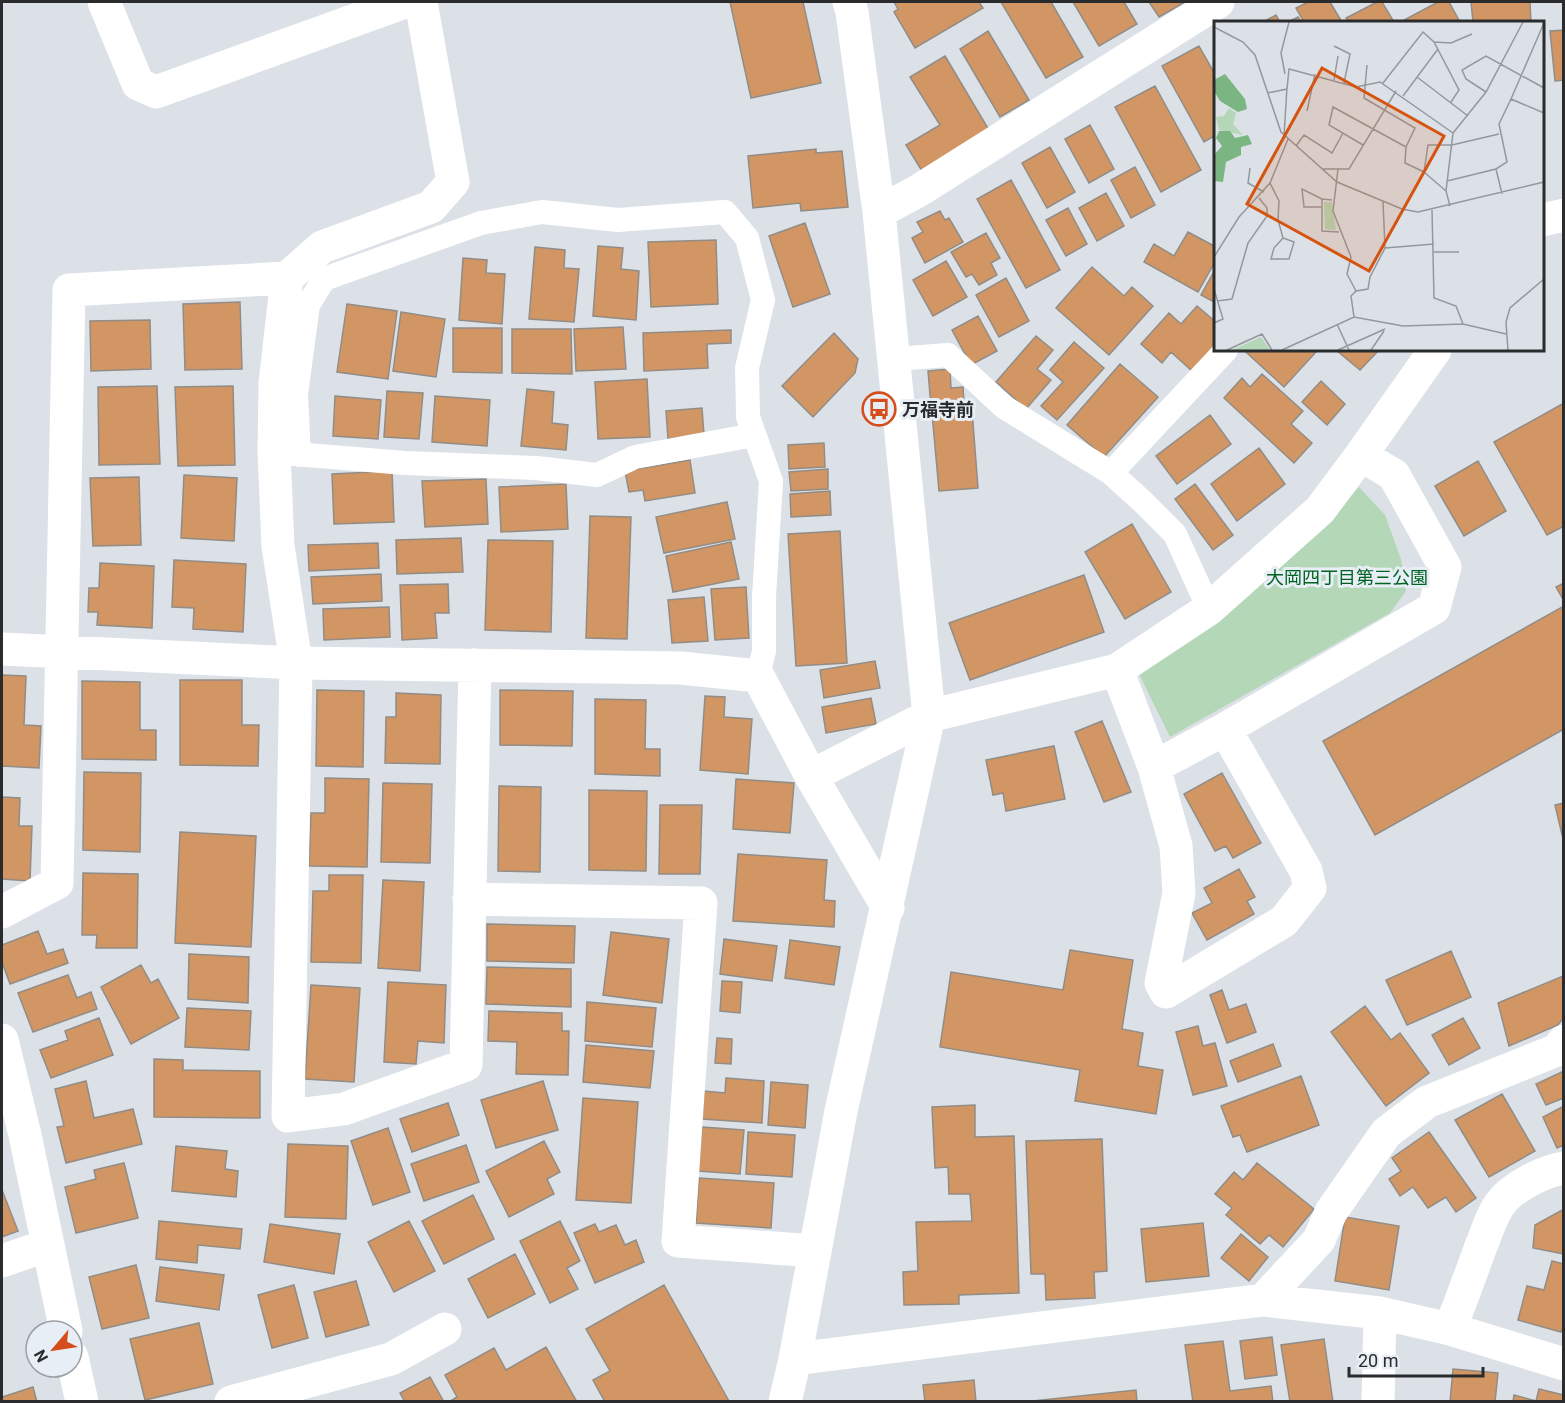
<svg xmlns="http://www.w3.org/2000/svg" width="1565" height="1403" font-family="Roboto,'Noto Sans JP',sans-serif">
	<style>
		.green { fill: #b4d8b7 }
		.building { fill: #d29664; stroke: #928c86; stroke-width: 1.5 }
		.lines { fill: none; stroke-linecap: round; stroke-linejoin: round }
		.service { stroke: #fff; stroke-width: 24 }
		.minor { stroke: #fff; stroke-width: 33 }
		.labels { text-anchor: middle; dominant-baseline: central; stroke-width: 6; stroke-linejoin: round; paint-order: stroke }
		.poi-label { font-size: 18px; font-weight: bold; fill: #292b2d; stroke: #e8eef5; text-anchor: start }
		.park-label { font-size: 18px; fill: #016323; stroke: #e8eef5 }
		.inset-road { fill: none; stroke: #94989d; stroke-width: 1.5 }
		.view { fill: #d5540f; fill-opacity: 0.15; stroke: #d5540f; stroke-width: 3 }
		.inset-edge { fill: none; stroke: #292b2d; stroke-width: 3 }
	</style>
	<rect width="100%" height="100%" fill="#dbe1e7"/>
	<path class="green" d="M 1359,487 L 1385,515 L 1401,559 L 1406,591 L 1390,613 L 1170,737 L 1132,660 L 1317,534 Z"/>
	<path class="building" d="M 730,2 L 803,2 L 821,83 L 751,98 Z
		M 894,2 L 979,2 L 983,8 L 915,48 L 894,12 L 898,9 Z
		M 1001,2 L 1051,2 L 1083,57 L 1046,78 Z
		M 1073,2 L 1124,2 L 1137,24 L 1099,46 Z
		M 1149,2 L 1185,2 L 1159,17 Z
		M 1308,2 L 1330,2 L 1342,22 L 1304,22 L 1296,8 Z
		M 1377,2 L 1382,2 L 1394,22 L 1349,22 L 1346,18 Z
		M 1438,2 L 1449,2 L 1460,22 L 1405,22 L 1404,20 Z
		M 1471,2 L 1530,2 L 1531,22 L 1473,22 Z
		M 1276,15 L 1280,22 L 1263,22 Z
		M 1298,17 L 1301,22 L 1288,22 Z
		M 1564,30 L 1564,80 L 1555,81 L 1550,31 Z
		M 988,31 L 1029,100 L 1000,117 L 960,49 Z
		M 1199,46 L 1216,76 L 1216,135 L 1204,142 L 1162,66 Z
		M 945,56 L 989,130 L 922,171 L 906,145 L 940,125 L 910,77 Z
		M 1155,86 L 1201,170 L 1161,192 L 1115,107 Z
		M 1090,125 L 1114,169 L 1089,183 L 1065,139 Z
		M 1050,147 L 1075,192 L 1047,208 L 1022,163 Z
		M 816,149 L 816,153 L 842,151 L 848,207 L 801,211 L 800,203 L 753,208 L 748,156 Z
		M 1135,167 L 1155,205 L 1131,218 L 1111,180 Z
		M 1011,180 L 1060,270 L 1026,288 L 977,199 Z
		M 1106,193 L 1124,226 L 1097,241 L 1079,208 Z
		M 1068,208 L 1087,244 L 1066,256 L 1046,220 Z
		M 940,211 L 945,220 L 949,218 L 963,242 L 925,263 L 912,238 L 923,232 L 917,222 Z
		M 805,223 L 830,294 L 793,307 L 769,236 Z
		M 1188,232 L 1216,247 L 1216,260 L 1198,292 L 1144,262 L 1154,244 L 1174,256 Z
		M 986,233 L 1000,258 L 991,263 L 997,275 L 979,285 L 972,274 L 966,277 L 951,252 Z
		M 716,240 L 718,304 L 651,307 L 648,242 Z
		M 598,246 L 623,248 L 621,269 L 639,271 L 636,320 L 593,316 Z
		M 535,247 L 565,250 L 564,268 L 579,269 L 574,322 L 529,319 Z
		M 463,258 L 487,260 L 486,273 L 505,274 L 502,324 L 459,320 Z
		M 946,261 L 967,297 L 933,316 L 913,280 Z
		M 1092,267 L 1124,296 L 1132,287 L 1153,306 L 1109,355 L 1056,308 Z
		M 1216,268 L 1216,303 L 1201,295 Z
		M 1006,278 L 1029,321 L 999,337 L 976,295 Z
		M 240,302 L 242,369 L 185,370 L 183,304 Z
		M 347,304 L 397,311 L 388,379 L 337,372 Z
		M 1197,306 L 1216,322 L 1216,346 L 1193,372 L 1171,352 L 1162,363 L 1141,344 L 1169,313 L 1181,324 Z
		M 401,312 L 445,319 L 436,377 L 393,371 Z
		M 978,316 L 997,351 L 971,365 L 952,330 Z
		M 150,320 L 151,369 L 91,371 L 90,321 Z
		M 623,327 L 626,369 L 576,371 L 574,329 Z
		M 453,328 L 502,328 L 502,373 L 453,372 Z
		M 512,329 L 571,329 L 572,374 L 512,373 Z
		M 731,330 L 731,343 L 707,344 L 708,368 L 644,371 L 643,333 Z
		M 834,333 L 858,359 L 855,373 L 813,417 L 782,386 Z
		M 1036,336 L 1053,350 L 1037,369 L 1051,380 L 1026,409 L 996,382 Z
		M 1074,342 L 1104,368 L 1057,420 L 1041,406 L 1063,382 L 1050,370 Z
		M 1249,350 L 1313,350 L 1316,352 L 1284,387 L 1246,352 Z
		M 1336,350 L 1379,350 L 1360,370 Z
		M 1120,364 L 1158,397 L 1104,457 L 1067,425 Z
		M 950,369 L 951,388 L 963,387 L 964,404 L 931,407 L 928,371 Z
		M 1262,374 L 1303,411 L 1291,424 L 1312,443 L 1294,463 L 1224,398 L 1242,378 L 1250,387 Z
		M 647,379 L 650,437 L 598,439 L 595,382 Z
		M 1321,381 L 1345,404 L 1327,425 L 1302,402 Z
		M 157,386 L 160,464 L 99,465 L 98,387 Z
		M 233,386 L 235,465 L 178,466 L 175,387 Z
		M 527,389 L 554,392 L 552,423 L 568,425 L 566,450 L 521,446 Z
		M 387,391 L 423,393 L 419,439 L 384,437 Z
		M 335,396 L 381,400 L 378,439 L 333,436 Z
		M 435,396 L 490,400 L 487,446 L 432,442 Z
		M 1564,403 L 1564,526 L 1547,535 L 1494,442 Z
		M 702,408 L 704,435 L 668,439 L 666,411 Z
		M 972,410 L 978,488 L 939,491 L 932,413 Z
		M 1210,415 L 1231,444 L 1177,484 L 1156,456 Z
		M 824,443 L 825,467 L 789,469 L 788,445 Z
		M 1259,448 L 1285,484 L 1237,521 L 1211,484 Z
		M 690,460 L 695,493 L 645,501 L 643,490 L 629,492 L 625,471 Z
		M 1478,461 L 1506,511 L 1464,536 L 1435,486 Z
		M 828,469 L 828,489 L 791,491 L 789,472 Z
		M 392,471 L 394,522 L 334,524 L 332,474 Z
		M 184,475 L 237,478 L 234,541 L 181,538 Z
		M 139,477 L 141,545 L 93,546 L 90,478 Z
		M 486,479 L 488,524 L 425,527 L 422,481 Z
		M 566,484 L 568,529 L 501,532 L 499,487 Z
		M 1195,484 L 1233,535 L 1213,550 L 1175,499 Z
		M 830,491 L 831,515 L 791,517 L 790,494 Z
		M 727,502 L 735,539 L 664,553 L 656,517 Z
		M 590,516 L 631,517 L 627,639 L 586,638 Z
		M 1132,524 L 1171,592 L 1125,619 L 1085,552 Z
		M 840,531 L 847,663 L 796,666 L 788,534 Z
		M 461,538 L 463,572 L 397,574 L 396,540 Z
		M 488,540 L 553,541 L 551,632 L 485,630 Z
		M 731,542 L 739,579 L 673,592 L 666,556 Z
		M 378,543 L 379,568 L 309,571 L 308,545 Z
		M 174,560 L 246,564 L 243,632 L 193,629 L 194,608 L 172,607 Z
		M 100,563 L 154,566 L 152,628 L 97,625 L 98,612 L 88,612 L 89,588 L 99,588 Z
		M 381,574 L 382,601 L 313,604 L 311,577 Z
		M 1084,575 L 1104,632 L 970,680 L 949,623 Z
		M 1564,583 L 1564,601 L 1556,587 Z
		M 448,584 L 449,613 L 435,613 L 437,638 L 402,640 L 400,585 Z
		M 746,587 L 749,638 L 715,640 L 711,589 Z
		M 704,597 L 708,641 L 672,643 L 668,600 Z
		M 1564,606 L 1564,729 L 1375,835 L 1323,741 Z
		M 389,607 L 390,637 L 324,640 L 323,609 Z
		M 875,661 L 880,688 L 824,698 L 820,670 Z
		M 2,675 L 26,676 L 24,725 L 41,726 L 39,768 L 2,766 Z
		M 180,680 L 242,680 L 242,725 L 259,725 L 258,766 L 180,765 Z
		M 82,681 L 140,682 L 140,730 L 156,730 L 156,760 L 82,759 Z
		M 317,690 L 364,691 L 363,767 L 316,766 Z
		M 500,690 L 573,691 L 572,746 L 500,745 Z
		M 396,693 L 441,695 L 440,764 L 385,763 L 386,717 L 396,717 Z
		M 705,696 L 725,697 L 724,717 L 752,719 L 748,774 L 700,770 Z
		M 871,698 L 876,724 L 826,733 L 822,707 Z
		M 595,699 L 646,700 L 645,749 L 660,749 L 660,776 L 595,774 Z
		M 1102,721 L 1131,792 L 1104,802 L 1075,732 Z
		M 1054,746 L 1065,799 L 1006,811 L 1003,793 L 993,795 L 986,760 Z
		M 84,772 L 141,773 L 140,852 L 83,850 Z
		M 1222,773 L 1261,843 L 1233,858 L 1226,846 L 1215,851 L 1184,794 Z
		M 325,778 L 369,779 L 367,867 L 309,866 L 311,813 L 325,813 Z
		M 736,779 L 794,783 L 790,833 L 733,829 Z
		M 383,783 L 432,784 L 430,863 L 381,862 Z
		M 499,786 L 541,787 L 540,872 L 498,871 Z
		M 589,790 L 647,791 L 646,871 L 589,870 Z
		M 2,797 L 20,798 L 19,826 L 32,826 L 30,881 L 2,879 Z
		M 1564,803 L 1564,843 L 1555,805 Z
		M 660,805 L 702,805 L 700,874 L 659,874 Z
		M 180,832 L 256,836 L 251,947 L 175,943 Z
		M 738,854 L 827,860 L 824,900 L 835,901 L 834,927 L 733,921 Z
		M 1239,869 L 1255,897 L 1247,901 L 1254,914 L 1207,940 L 1192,913 L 1212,903 L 1204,888 Z
		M 83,873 L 138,874 L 137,948 L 96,948 L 97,935 L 82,935 Z
		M 329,875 L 363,875 L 361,963 L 311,962 L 313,891 L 329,891 Z
		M 383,880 L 424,882 L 420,971 L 378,968 Z
		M 487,924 L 575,926 L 574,963 L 487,961 Z
		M 38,931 L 47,954 L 63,949 L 68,963 L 10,984 L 2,962 L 2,945 Z
		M 611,932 L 669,939 L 662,1003 L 603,995 Z
		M 724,939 L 777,946 L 772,981 L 720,974 Z
		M 790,940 L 840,947 L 834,985 L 785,978 Z
		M 1070,950 L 1133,960 L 1122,1029 L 1143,1033 L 1138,1066 L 1163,1070 L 1156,1114 L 1075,1101 L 1080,1070 L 940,1047 L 951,972 L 1063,990 Z
		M 1451,951 L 1471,997 L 1407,1025 L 1386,980 Z
		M 189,954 L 249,957 L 248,1003 L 188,999 Z
		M 141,965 L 151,983 L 158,979 L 179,1018 L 131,1044 L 101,987 Z
		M 487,967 L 571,969 L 571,1007 L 486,1004 Z
		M 68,975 L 77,998 L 91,992 L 97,1009 L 33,1032 L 18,993 Z
		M 1563,976 L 1564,1017 L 1558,1025 L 1509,1046 L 1498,1003 Z
		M 722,981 L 742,982 L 740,1013 L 720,1011 Z
		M 388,982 L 446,985 L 444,1043 L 418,1041 L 416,1064 L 384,1062 Z
		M 311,985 L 360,988 L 354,1082 L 305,1079 Z
		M 1222,990 L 1229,1010 L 1246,1004 L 1256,1032 L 1227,1043 L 1210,995 Z
		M 587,1002 L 656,1008 L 652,1047 L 585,1041 Z
		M 1365,1006 L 1391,1040 L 1400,1033 L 1429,1073 L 1386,1106 L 1331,1032 Z
		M 187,1008 L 251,1011 L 249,1050 L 185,1047 Z
		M 489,1011 L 562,1013 L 562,1031 L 569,1031 L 568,1075 L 516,1074 L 517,1042 L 488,1041 Z
		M 99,1018 L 113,1055 L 51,1078 L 40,1050 L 68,1040 L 65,1031 Z
		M 1463,1018 L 1480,1048 L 1449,1065 L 1432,1035 Z
		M 1198,1026 L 1203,1046 L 1215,1043 L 1227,1086 L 1193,1095 L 1176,1032 Z
		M 717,1038 L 732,1039 L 731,1064 L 715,1063 Z
		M 1273,1044 L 1281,1066 L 1238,1082 L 1230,1061 Z
		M 586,1045 L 654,1051 L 650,1088 L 583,1082 Z
		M 154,1059 L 183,1060 L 183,1070 L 260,1071 L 260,1118 L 154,1117 Z
		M 1564,1071 L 1564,1098 L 1546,1105 L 1536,1084 Z
		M 1301,1076 L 1319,1125 L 1247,1152 L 1240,1135 L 1233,1137 L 1221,1106 Z
		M 726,1078 L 764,1081 L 762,1123 L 702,1119 L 704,1091 L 725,1093 Z
		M 86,1081 L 94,1118 L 133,1109 L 142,1144 L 66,1163 L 57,1127 L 64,1126 L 55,1089 Z
		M 543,1081 L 558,1130 L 496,1148 L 481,1100 Z
		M 771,1082 L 808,1085 L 805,1128 L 768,1125 Z
		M 1502,1094 L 1535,1151 L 1489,1177 L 1455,1120 Z
		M 583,1098 L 638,1102 L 631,1203 L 576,1200 Z
		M 448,1103 L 459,1135 L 412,1152 L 400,1119 Z
		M 975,1105 L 975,1137 L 1014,1136 L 1019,1293 L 959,1295 L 959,1304 L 904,1305 L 903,1272 L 918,1271 L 916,1222 L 972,1221 L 970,1194 L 949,1194 L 948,1167 L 935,1168 L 932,1107 Z
		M 1564,1106 L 1564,1145 L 1557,1148 L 1543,1117 Z
		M 702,1127 L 744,1130 L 740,1174 L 698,1171 Z
		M 388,1128 L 410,1192 L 373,1205 L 351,1141 Z
		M 748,1132 L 795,1135 L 792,1177 L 746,1174 Z
		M 1429,1132 L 1476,1198 L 1456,1212 L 1446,1197 L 1428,1208 L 1413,1187 L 1400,1196 L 1389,1179 L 1401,1171 L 1392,1158 Z
		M 1102,1139 L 1107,1271 L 1094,1272 L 1095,1298 L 1046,1300 L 1045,1274 L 1031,1274 L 1026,1141 Z
		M 544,1141 L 560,1172 L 547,1179 L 554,1194 L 509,1217 L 486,1171 Z
		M 288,1144 L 348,1146 L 346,1219 L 285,1217 Z
		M 466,1145 L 479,1182 L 424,1201 L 411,1164 Z
		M 176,1146 L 227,1151 L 225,1169 L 238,1171 L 236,1197 L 172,1191 Z
		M 124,1163 L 138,1218 L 76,1233 L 65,1187 L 96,1179 L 94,1170 Z
		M 1257,1163 L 1314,1209 L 1283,1247 L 1269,1235 L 1260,1244 L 1226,1215 L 1232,1208 L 1215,1194 L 1234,1172 L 1243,1180 Z
		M 699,1178 L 774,1183 L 771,1228 L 696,1223 Z
		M 2,1190 L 18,1231 L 2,1237 Z
		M 473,1195 L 494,1239 L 444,1264 L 422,1221 Z
		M 1564,1209 L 1564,1254 L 1533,1248 L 1535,1225 Z
		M 1345,1217 L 1399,1226 L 1389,1290 L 1335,1281 Z
		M 159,1221 L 242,1229 L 240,1249 L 198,1245 L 197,1263 L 156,1259 Z
		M 409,1221 L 435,1271 L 394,1292 L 368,1242 Z
		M 560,1221 L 580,1261 L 567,1268 L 578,1289 L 550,1303 L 520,1241 Z
		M 1203,1223 L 1209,1276 L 1146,1282 L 1141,1229 Z
		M 270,1224 L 340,1234 L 334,1274 L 264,1262 Z
		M 595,1224 L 599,1232 L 616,1225 L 625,1245 L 636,1240 L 644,1262 L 595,1283 L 574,1233 Z
		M 1241,1234 L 1268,1257 L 1249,1281 L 1221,1258 Z
		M 515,1254 L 535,1294 L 488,1318 L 468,1279 Z
		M 1552,1261 L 1564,1264 L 1564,1324 L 1561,1332 L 1518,1320 L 1527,1286 L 1544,1290 Z
		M 136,1265 L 149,1318 L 102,1329 L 89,1277 Z
		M 160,1267 L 224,1275 L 219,1310 L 156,1301 Z
		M 356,1281 L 369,1325 L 326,1337 L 314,1292 Z
		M 294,1285 L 308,1338 L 272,1348 L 258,1295 Z
		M 664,1285 L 729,1401 L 728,1402 L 605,1402 L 593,1380 L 610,1371 L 586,1329 Z
		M 199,1323 L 213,1384 L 145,1400 L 130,1339 Z
		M 1272,1337 L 1277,1375 L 1245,1379 L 1240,1341 Z
		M 1324,1339 L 1333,1402 L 1290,1402 L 1281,1345 Z
		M 1223,1341 L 1230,1391 L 1271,1386 L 1273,1402 L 1193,1402 L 1185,1345 Z
		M 546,1347 L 577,1402 L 449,1402 L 457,1397 L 445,1375 L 494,1348 L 506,1370 Z
		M 1453,1369 L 1498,1373 L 1495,1402 L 1450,1402 Z
		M 430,1377 L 444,1402 L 405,1402 L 400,1393 Z
		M 974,1380 L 976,1402 L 925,1402 L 923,1385 Z
		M 33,1387 L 37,1402 L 2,1402 L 2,1397 Z
		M 1539,1389 L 1564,1395 L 1564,1402 L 1513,1402 L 1514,1395 L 1536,1401 Z
		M 1136,1390 L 1137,1402 L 1023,1402 Z"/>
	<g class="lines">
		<path class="service" d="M 894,359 L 948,355 L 1004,407 L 1111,473 L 1143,502 L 1175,534 L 1209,609
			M 282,453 L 405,463 L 536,468 L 597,475 L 635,457 L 754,435
			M 299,455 L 296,394 L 308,305 L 324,279 L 481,223 L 542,212 L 618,220 L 725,212 L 747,238 L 763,300 L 747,368 L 748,417 L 771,481 L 764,597 L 764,651 L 758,676
			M 1111,473 L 1226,350"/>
		<path class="minor" d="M 104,2 L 138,84 L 156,92 L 405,2
			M 879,212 L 918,191 L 1218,2
			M 1542,220 L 1564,215
			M 287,278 L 275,383 L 274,452 L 278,546 L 296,663 L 288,1116 L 344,1109 L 466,1065 L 475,665
			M 2,649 L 296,663 L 681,668 L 758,676 L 811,776 L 888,908
			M 1117,670 L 1154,767 L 1225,729 L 1434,608 L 1445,567 L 1394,475 L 1361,455
			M 1154,767 L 1176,846 L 1179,893 L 1161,983 L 1166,992 L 1284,921 L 1310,888 L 1306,871 L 1225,729
			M 811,776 L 929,716 L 1117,670 L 1209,609 L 1320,510 L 1361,455 L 1435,350
			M 469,899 L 701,903 L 678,1241 L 815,1251
			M 2,912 L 57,883 L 69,290 L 287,278 L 322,247 L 431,207 L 453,182 L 421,2
			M 2,1040 L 25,1135 L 66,1331
			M 2,1261 L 48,1245
			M 1263,1300 L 1319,1240 L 1331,1212 L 1386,1133 L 1427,1102 L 1557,1050 L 1564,1041
			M 1450,1329 C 1461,1301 1471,1274 1481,1246 C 1487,1232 1491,1216 1500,1204 C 1512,1187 1544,1171 1564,1168
			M 72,1357 L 82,1402
			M 795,1359 L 1263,1300 L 1380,1313 L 1450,1329 L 1564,1364
			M 231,1402 L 391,1359 L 445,1329
			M 785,1402 L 795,1359 L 841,1111 L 929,716 L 879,212 L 852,12 L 849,2
			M 1378,1402 L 1380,1313"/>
	</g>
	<defs>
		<g id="bus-ring" transform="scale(1.725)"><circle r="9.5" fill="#e8eef5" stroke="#d44d1b" stroke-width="1.5"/><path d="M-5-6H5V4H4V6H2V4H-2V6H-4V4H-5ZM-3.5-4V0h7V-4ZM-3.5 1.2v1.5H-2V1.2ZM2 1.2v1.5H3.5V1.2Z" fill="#d44d1b"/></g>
	</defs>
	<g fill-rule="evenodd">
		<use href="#bus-ring" x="879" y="409"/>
	</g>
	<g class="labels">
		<g class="poi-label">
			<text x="902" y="409">万福寺前</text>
		</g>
		<g class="park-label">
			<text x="1347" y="577">大岡四丁目第三公園</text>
		</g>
	</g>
	<g transform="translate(1214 21)">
		<rect width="330" height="330" fill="#dbe1e7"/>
		<path d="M 15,87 L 22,92 L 19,103 L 29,114 L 5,109 L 2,96 L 10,95 ZM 110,181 L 118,181 L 122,209 L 111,208 ZM 47,316 L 56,329 L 18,329 Z" fill="#b4d8b7"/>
		<path d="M 11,53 L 31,78 L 33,88 L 24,91 L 6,80 L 0,70 L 0,59 ZM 5,110 L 16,110 L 21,117 L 34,114 L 38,123 L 27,126 L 27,134 L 12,141 L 9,161 L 0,160 L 0,134 L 8,125 L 2,117 Z" fill="#7bb682"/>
		<path class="inset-road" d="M 330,2 L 297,78 L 330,92M 0,6 L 29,21 L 41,34 L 67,111 L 123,161 L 188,188 L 204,191 L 330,161M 220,21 L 237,22 L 258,13M 120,25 L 136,33 L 130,62M 153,44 L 150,77 L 201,107 L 192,126 L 191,142 L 210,151M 71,53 L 67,32 L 75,1M 203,56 L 254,95M 120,59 L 124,35M 169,62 L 209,11 L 220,21 L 245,69 L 237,81M 272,71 L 252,58 L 248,49 L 272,35 L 330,67M 53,72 L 73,68 L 75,48 L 142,66 L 166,61 L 239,112M 189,75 L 224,28M 93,90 L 101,53M 70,115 L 73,66M 149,124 L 115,104 L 119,86 L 192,126M 82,125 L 90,114 L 118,132 L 129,112M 36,147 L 34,162 L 50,171M 108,148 L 135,148 L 182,70M 124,148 L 119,190 L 137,236 L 133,253 L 142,270M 282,148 L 288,173M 233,160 L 282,148 L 293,141 L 285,103 L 297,78M 56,162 L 65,180 L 64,199 L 69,217 L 80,221 L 75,238 L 57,238 L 60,227 L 69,217M 232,170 L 210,151 L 214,124 L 238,124 L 285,113M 118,179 L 108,178 L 108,210 L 125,211M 236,185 L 232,170 L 239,112 L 272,71 L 309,1M 108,186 L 90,186 L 88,168 L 108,178M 218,189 L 220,277 L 242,285 L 249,303M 171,227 L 220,223M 220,231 L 245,231M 0,236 L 25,196 L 56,162 L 74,118M 0,268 L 9,298 L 0,302M 3,280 L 18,278 L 34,222 L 53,195 L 53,187 L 45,177M 140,296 L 137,275 L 142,270 L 154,268 L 156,256 L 171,227 L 169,181M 123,303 L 135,329M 13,329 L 48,313 L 58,329M 68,329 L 140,296 L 189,305 L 249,303 L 292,313M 124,329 L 171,308M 157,329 L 170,310M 294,329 L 292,301 L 296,287 L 330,258"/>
		<path class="view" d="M 108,47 L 230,115 L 155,250 L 33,183 Z"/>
		<rect width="330" height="330" class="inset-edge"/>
	</g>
	<rect width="1565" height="1403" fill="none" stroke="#292b2d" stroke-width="6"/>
	<g transform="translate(54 1349) rotate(241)"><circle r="28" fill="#e8eef5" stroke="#9ca0a5" stroke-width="1.5"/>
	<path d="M0-4.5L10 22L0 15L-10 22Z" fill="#d44d1b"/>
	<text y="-9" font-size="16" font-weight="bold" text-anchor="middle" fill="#292b2d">N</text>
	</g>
	<path d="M1349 1367v9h134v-9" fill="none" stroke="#292b2d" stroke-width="3"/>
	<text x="1358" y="1367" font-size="18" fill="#292b2d" stroke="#e8eef5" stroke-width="4.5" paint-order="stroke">20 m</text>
</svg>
